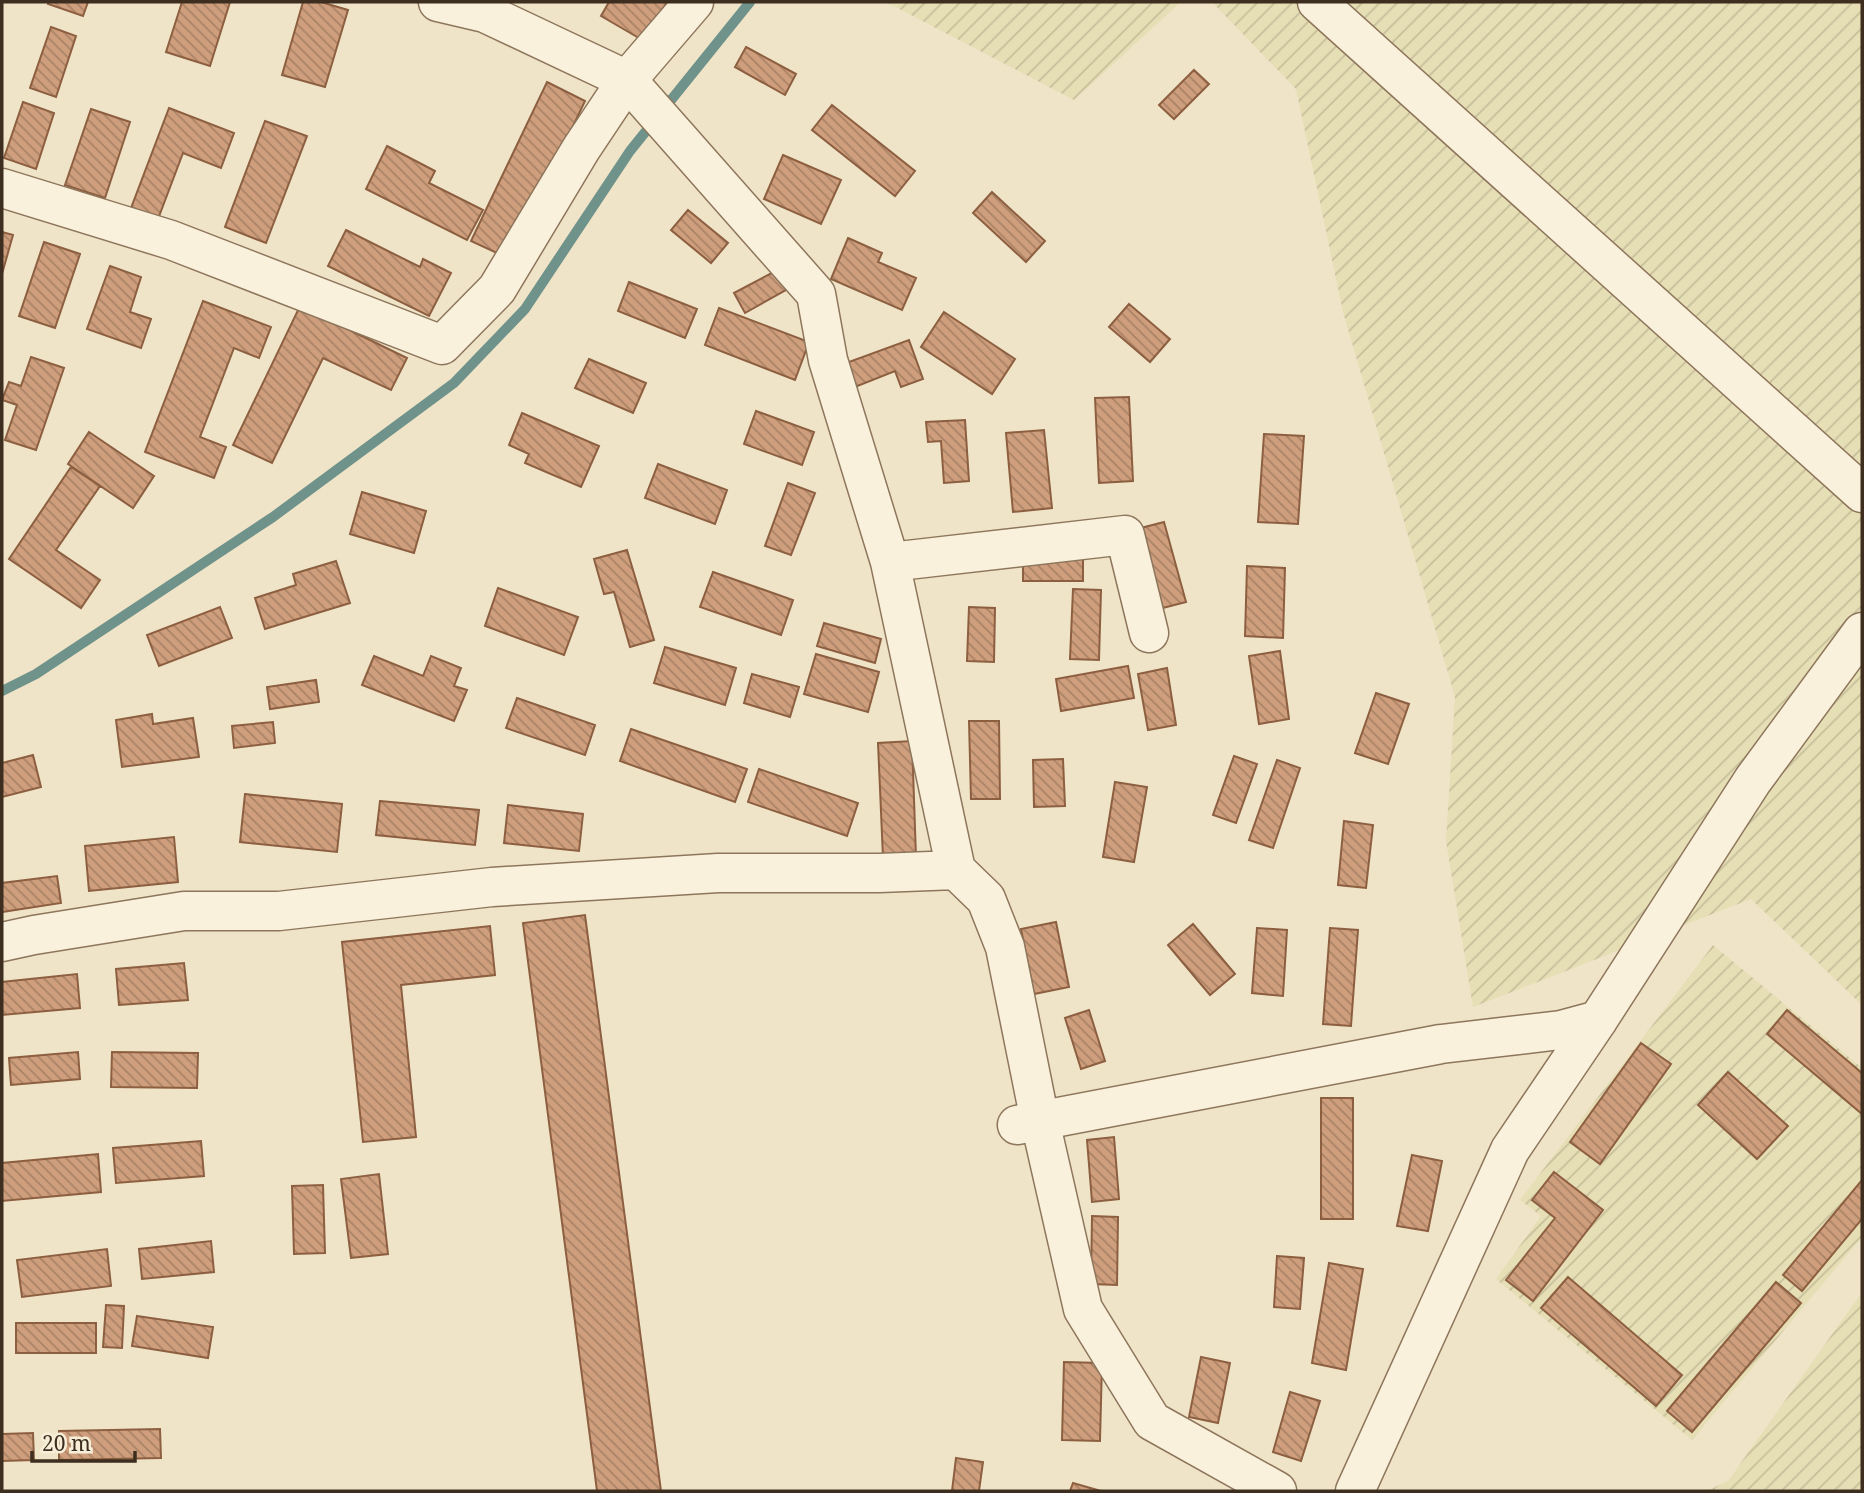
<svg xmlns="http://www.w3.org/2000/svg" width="1864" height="1493" font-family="'Noto Serif',serif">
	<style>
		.farmland { fill: url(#farmland-furrows) }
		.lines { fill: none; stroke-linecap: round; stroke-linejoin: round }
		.stream { stroke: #6f938a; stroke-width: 10 }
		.building { fill: url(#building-back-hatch); stroke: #8d5f41; stroke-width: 2 }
		.minor-casing { stroke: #8d765c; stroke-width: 41 }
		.tertiary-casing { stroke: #8d765c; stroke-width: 41 }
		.minor { stroke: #faf1dc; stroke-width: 38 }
		.tertiary { stroke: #faf1dc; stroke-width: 38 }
	</style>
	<defs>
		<pattern id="farmland-furrows" width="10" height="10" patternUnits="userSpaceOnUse" patternTransform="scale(1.75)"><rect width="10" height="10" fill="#e6deb5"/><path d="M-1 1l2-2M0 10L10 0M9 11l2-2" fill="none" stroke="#c6bf9b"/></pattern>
		<pattern id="building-back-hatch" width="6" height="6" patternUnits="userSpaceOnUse" patternTransform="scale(1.75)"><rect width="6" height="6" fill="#cf9f7d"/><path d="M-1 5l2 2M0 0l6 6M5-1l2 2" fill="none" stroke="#a98266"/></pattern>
	</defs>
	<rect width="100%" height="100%" fill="#f0e4c8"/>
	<path class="farmland" d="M 886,2 L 1181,2 L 1074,100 Z
		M 1212,2 L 1862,2 L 1862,1005 L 1751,899 L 1473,1007 L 1446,841 L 1455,697 L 1343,312 L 1296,89 Z
		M 1713,945 L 1862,1068 L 1862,1237 L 1692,1440 L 1496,1279 L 1541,1216 L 1520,1200 Z
		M 1862,1292 L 1862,1491 L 1707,1491 L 1728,1481 Z"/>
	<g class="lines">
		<path class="stream" d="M 2,691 L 36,674 L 273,517 L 454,383 L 525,309 L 630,151 L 750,2"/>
	</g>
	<path class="building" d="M 49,2 L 88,2 L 83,16 L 48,4 Z
		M 182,2 L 230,2 L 210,66 L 166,52 Z
		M 303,2 L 321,2 L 348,10 L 325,87 L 282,75 Z
		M 609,2 L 667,2 L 644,41 L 601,16 Z
		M 51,27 L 76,36 L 56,97 L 30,88 Z
		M 746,47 L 796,74 L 785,95 L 735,67 Z
		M 1194,70 L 1209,84 L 1174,119 L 1159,105 Z
		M 547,82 L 585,101 L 510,259 L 471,241 Z
		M 23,102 L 54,113 L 36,169 L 4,158 Z
		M 832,105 L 915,171 L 895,196 L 812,130 Z
		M 169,108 L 234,133 L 221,168 L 183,153 L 155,227 L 128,216 Z
		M 91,109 L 130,122 L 105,198 L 65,185 Z
		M 265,121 L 307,136 L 266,243 L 225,227 Z
		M 387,146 L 435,171 L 429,183 L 483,210 L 467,240 L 366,189 Z
		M 783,155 L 841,180 L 821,224 L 764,199 Z
		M 992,192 L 1045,241 L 1026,262 L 973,213 Z
		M 688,210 L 728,243 L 711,263 L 671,230 Z
		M 346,230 L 420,267 L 423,259 L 451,273 L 429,316 L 328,266 Z
		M 2,232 L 13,235 L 2,274 Z
		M 848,238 L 882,253 L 878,262 L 916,278 L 902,310 L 831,279 Z
		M 44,242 L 80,254 L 55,328 L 19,316 Z
		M 110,266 L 141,277 L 130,312 L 151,319 L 141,348 L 87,329 Z
		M 783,267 L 793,286 L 745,313 L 734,293 Z
		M 629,282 L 697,309 L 685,338 L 618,311 Z
		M 203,301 L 271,327 L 259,358 L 234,348 L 200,437 L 226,447 L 214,478 L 145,452 Z
		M 1129,304 L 1170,339 L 1150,362 L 1109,327 Z
		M 300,306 L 407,358 L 391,390 L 323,358 L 272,463 L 233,445 Z
		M 719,308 L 809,342 L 795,380 L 705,345 Z
		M 944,312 L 1015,359 L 992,394 L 921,347 Z
		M 909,340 L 923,379 L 901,387 L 895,371 L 855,387 L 846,363 Z
		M 31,357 L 64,368 L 36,450 L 5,440 L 17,405 L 2,400 L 9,382 L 21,386 Z
		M 589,359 L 646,383 L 633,413 L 575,388 Z
		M 1129,397 L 1133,481 L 1099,483 L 1095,398 Z
		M 756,411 L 814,432 L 802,465 L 744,444 Z
		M 522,413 L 599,446 L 581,487 L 525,463 L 529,454 L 509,445 Z
		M 965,420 L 969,481 L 944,483 L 941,441 L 928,442 L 926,422 Z
		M 1044,430 L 1052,508 L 1013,512 L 1006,433 Z
		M 89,432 L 154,476 L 133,508 L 68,464 Z
		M 1264,434 L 1304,436 L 1298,524 L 1258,522 Z
		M 658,464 L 727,490 L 715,524 L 645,498 Z
		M 71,467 L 100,486 L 56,550 L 100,580 L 81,608 L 9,559 Z
		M 788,483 L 815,493 L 791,555 L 765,546 Z
		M 362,492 L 426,511 L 414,553 L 350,534 Z
		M 1164,522 L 1186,602 L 1155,610 L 1133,530 Z
		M 627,550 L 654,640 L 630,647 L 614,592 L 604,594 L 594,559 Z
		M 1023,553 L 1083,554 L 1083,581 L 1023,581 Z
		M 336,561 L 350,603 L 265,629 L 255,598 L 296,585 L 293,574 Z
		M 1247,566 L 1285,568 L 1283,638 L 1245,636 Z
		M 713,572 L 793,600 L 781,635 L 700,607 Z
		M 498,588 L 578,617 L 564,655 L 485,626 Z
		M 1073,589 L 1101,590 L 1099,660 L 1070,659 Z
		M 220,607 L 232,638 L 159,666 L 147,635 Z
		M 969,607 L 995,608 L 994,662 L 967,661 Z
		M 824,623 L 881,639 L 875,663 L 817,646 Z
		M 665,647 L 736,668 L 725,705 L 654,683 Z
		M 1280,651 L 1289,719 L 1259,724 L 1249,656 Z
		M 816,654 L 879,672 L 868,712 L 804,694 Z
		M 374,656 L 423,676 L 431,656 L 461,668 L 454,686 L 467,690 L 454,721 L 362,685 Z
		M 1128,666 L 1134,698 L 1061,711 L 1056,679 Z
		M 1167,668 L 1176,725 L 1148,730 L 1138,674 Z
		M 752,674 L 799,687 L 790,717 L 744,703 Z
		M 316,680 L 319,702 L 270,709 L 267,687 Z
		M 1376,693 L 1409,704 L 1388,764 L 1355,753 Z
		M 517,698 L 595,725 L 585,755 L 506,728 Z
		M 152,714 L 153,724 L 193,718 L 199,757 L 122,767 L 116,720 Z
		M 969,721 L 999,721 L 1000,799 L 971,799 Z
		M 273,722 L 275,743 L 234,748 L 232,726 Z
		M 631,729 L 747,769 L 735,802 L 620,761 Z
		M 912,741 L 916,857 L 883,858 L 878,743 Z
		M 33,755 L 41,787 L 2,797 L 2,763 Z
		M 1234,756 L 1257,764 L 1236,823 L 1213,815 Z
		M 1063,759 L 1065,806 L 1034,807 L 1033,760 Z
		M 1277,760 L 1300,768 L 1273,848 L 1249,840 Z
		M 759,769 L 858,803 L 847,836 L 748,802 Z
		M 1115,782 L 1147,787 L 1134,862 L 1103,857 Z
		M 245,794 L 342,804 L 337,852 L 240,842 Z
		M 380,801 L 479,810 L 475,845 L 376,835 Z
		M 508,805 L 583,814 L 579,851 L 504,843 Z
		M 1344,821 L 1373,825 L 1366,888 L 1338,885 Z
		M 174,837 L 178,882 L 89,891 L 85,846 Z
		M 57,876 L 61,903 L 2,912 L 2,883 Z
		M 585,915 L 661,1491 L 597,1491 L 523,923 Z
		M 1056,922 L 1069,987 L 1034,994 L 1021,929 Z
		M 1193,924 L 1235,974 L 1210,995 L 1168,945 Z
		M 490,926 L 495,975 L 401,985 L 416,1137 L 363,1142 L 342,942 Z
		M 1257,928 L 1287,930 L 1283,996 L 1252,993 Z
		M 1330,928 L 1358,930 L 1351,1026 L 1323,1024 Z
		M 184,963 L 188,1000 L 119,1005 L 116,969 Z
		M 77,974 L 80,1008 L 2,1015 L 2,982 Z
		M 1089,1010 L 1105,1061 L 1081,1069 L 1065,1018 Z
		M 1787,1010 L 1862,1073 L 1862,1114 L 1767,1034 Z
		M 1641,1043 L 1671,1064 L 1600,1164 L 1570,1142 Z
		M 78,1052 L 80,1079 L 11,1085 L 9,1058 Z
		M 112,1052 L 198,1053 L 197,1088 L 111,1087 Z
		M 1728,1072 L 1788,1126 L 1757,1159 L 1698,1105 Z
		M 1321,1098 L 1353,1098 L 1353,1219 L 1321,1219 Z
		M 1114,1137 L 1119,1199 L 1092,1202 L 1087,1140 Z
		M 201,1141 L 204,1176 L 116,1183 L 113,1148 Z
		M 98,1154 L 101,1192 L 2,1201 L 2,1163 Z
		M 1412,1155 L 1442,1161 L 1428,1231 L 1397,1226 Z
		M 1554,1172 L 1603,1210 L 1533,1301 L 1506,1280 L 1555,1218 L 1532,1200 Z
		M 379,1174 L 388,1254 L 351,1258 L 341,1179 Z
		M 1862,1180 L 1862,1219 L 1802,1291 L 1783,1275 Z
		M 323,1185 L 325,1253 L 294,1254 L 292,1186 Z
		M 1092,1216 L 1118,1217 L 1117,1285 L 1091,1284 Z
		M 211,1241 L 214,1272 L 142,1279 L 139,1249 Z
		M 107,1249 L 111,1286 L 22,1297 L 17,1260 Z
		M 1277,1256 L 1304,1258 L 1300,1309 L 1274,1307 Z
		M 1329,1263 L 1363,1269 L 1346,1370 L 1312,1363 Z
		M 1568,1277 L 1682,1375 L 1656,1406 L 1541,1308 Z
		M 1776,1282 L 1801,1303 L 1692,1432 L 1667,1411 Z
		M 106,1305 L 124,1306 L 122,1348 L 103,1347 Z
		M 137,1316 L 213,1327 L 208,1358 L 132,1346 Z
		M 16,1323 L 96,1323 L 96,1353 L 16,1353 Z
		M 1201,1357 L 1230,1363 L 1218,1423 L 1189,1417 Z
		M 1064,1362 L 1102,1363 L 1100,1441 L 1062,1440 Z
		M 1290,1392 L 1320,1401 L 1301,1461 L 1273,1452 Z
		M 160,1429 L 161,1458 L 59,1460 L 59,1431 Z
		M 33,1433 L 34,1460 L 2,1461 L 2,1434 Z
		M 956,1458 L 983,1462 L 979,1491 L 952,1491 Z
		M 1073,1483 L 1101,1491 L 1070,1491 Z"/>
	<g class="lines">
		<g class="minor-casing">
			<path id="minor" d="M 438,2 L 485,13 L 627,80 L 816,294 L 828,360 L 890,562 L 956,870
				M 2,188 L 171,240 L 442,345 L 497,289 L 581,149 L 627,80
				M 890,562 L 1125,535 L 1149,633
				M 2,942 L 34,935 L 184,911 L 279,911 L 492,887 L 718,873 L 879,873 L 956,870 L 986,899 L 1005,947 L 1040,1121 L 1083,1309 L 1152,1421 L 1277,1491
				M 1355,1491 L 1510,1150 L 1598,1020"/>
		</g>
		<g class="tertiary-casing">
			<path id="tertiary" d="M 1317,2 L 1862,493
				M 627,80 L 694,2
				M 1017,1125 L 1441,1044 L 1561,1030 L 1598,1020 L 1753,780 L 1862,632"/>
		</g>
		<use href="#minor" class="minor"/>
		<use href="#tertiary" class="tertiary"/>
	</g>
	<rect width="1864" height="1493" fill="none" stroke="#3d2e20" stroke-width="7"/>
	<path d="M32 1451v10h103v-10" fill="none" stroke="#3d2e20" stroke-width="3.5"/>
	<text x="42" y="1451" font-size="21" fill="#3d2e20" stroke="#f7eed8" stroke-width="5" paint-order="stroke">20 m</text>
</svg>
